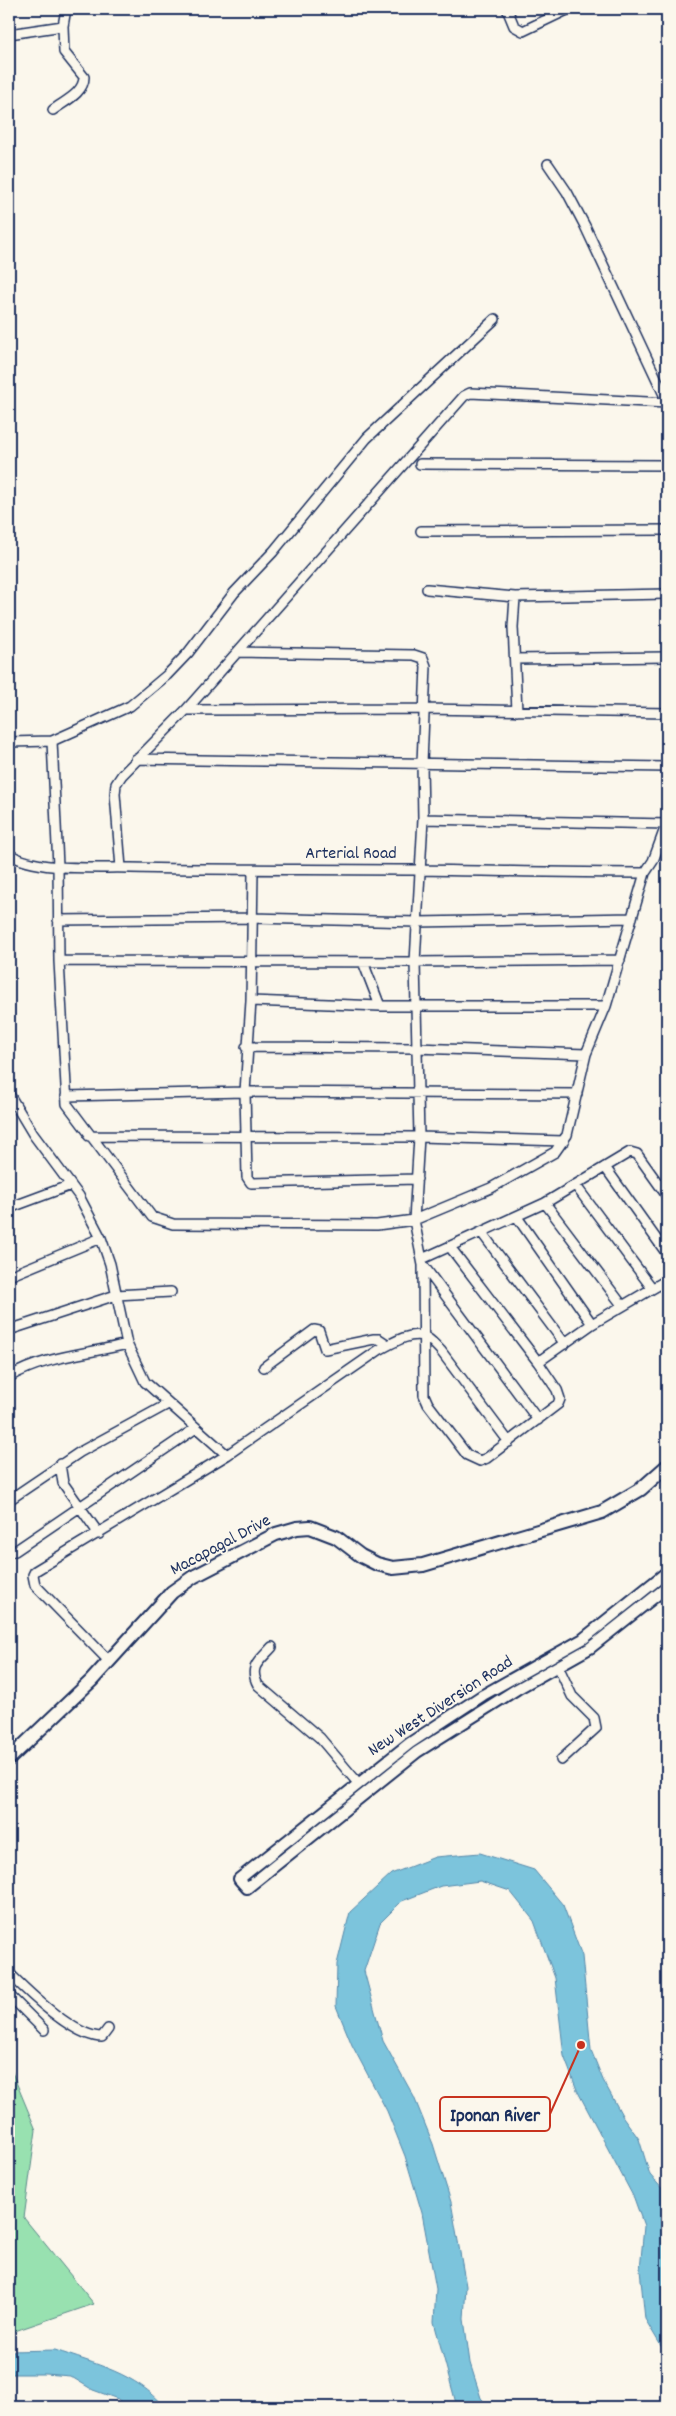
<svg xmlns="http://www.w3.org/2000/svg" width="676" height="2416" font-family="Dekko,sans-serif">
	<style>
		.green { fill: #98e1b0; stroke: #5a8887 }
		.water { fill: #7cc4dc; stroke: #58a }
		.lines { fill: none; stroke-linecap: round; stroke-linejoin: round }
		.minor-casing { stroke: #1b2f5e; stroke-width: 12 }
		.tertiary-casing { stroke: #1b2f5e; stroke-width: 14 }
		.secondary-casing { stroke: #1b2f5e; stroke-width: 16 }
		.minor { stroke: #fbf7ec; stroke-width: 9 }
		.tertiary { stroke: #fbf7ec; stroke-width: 10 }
		.secondary { stroke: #fbf7ec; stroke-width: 12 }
		.labels { text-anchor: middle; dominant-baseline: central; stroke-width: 4; stroke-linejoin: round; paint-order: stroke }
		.street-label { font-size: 18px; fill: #1b2f5e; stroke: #fbf7ec }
		.leader { fill: none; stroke: #c8321e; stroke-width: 2 }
		.callout-dot { fill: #c8321e; stroke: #fbf7ec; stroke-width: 2 }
		.callout { fill: #fbf7ec; stroke: #c8321e; stroke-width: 2 }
		.callout-label { font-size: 19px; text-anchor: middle; font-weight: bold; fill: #1b2f5e }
	</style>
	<rect width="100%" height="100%" fill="#fbf7ec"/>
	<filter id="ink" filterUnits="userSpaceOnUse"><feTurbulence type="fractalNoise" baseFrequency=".02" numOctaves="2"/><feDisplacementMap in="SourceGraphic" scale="10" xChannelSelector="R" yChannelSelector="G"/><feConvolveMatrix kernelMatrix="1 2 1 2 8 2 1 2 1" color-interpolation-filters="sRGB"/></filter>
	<g filter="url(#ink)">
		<path class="green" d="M 9,2065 L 36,2130 L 24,2218 L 94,2304 L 9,2333 Z"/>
		<path class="water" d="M 480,1853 L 534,1870 L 563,1905 L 582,1956 L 591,2050 L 603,2080 L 623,2117 L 639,2139 L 650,2175 L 664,2191 L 667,2210 L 667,2356 L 645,2319 L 640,2270 L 644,2226 L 634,2198 L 577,2090 L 564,2056 L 555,1978 L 534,1921 L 510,1891 L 480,1881 L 441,1886 L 402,1901 L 380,1923 L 364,1971 L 383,2041 L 414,2097 L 433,2144 L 451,2202 L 466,2286 L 464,2319 L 470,2363 L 481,2398 L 489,2407 L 457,2407 L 434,2322 L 436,2289 L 422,2213 L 405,2156 L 387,2111 L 352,2045 L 336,2006 L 337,1964 L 350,1912 L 391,1874 L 435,1857 Z
			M 55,2350 C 95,2364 136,2373 165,2407 L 126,2407 L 118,2399 L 93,2390 L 70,2376 L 46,2374 L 9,2374 L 9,2351 Z"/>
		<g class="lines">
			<g class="minor-casing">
				<path id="minor" d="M 507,9 L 514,26 L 523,31 L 569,9
					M 9,34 L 63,26
					M 53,110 C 65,101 84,93 84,77 L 64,52 L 63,26 L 66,9
					M 548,164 L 567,192 L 585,226 L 667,401
					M 420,464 L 667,465
					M 421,531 L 667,530
					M 427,589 L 515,597 L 667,594
					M 515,597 L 513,627 L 517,711
					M 239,652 L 414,655 L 423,658 L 426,666 L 422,763 L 423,819 L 415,962 L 419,1137 L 414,1220 L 423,1265 L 424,1395 L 428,1404 L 467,1455 L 480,1461 L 487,1458 L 558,1404 L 560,1399 L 557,1390 L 538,1362 L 450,1247
					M 515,659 L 667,657
					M 186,710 L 423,709 L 667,713
					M 52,741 L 130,706 L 167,675 L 188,653 L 234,593 L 273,552 L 367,438 L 495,319
					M 9,742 L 52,741 L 58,866 L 59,961 L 67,1104 L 152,1217 L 173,1224 L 377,1225 L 414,1220 L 491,1188 L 555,1152 L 567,1135 L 586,1054 L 606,1006 L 645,873 L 653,861 L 667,823
					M 136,759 L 667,767
					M 423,819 L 667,824
					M 9,854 C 37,872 98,867 131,868 C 227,870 323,869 418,870 C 494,871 569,873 645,873
					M 121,868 L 115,794 L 116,784 L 122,775 L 186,710 L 464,396 L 470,393 L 667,403
					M 253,871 L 251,1001 L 245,1092 L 247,1177 L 251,1183 L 417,1179
					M 58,920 L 252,918 L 417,922 L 632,918
					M 59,961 L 415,962 L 620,960
					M 363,962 L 380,1006
					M 251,1001 L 380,1006 L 606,1006
					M 246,1047 L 416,1048 L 586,1054
					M 9,1094 L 33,1134 L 79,1196 L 101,1238 L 110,1264 L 127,1344 L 145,1382 L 227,1455
					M 66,1096 L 245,1092 L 577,1094
					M 89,1136 L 419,1137 L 564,1141
					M 605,1167 L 667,1254
					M 576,1186 L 652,1288
					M 545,1203 L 622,1305
					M 9,1208 L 71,1185
					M 517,1217 L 592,1324
					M 482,1233 L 565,1344
					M 422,1259 L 545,1203 L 630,1152 L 637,1154 L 667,1196
					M 423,1265 L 538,1420
					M 9,1276 L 101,1238
					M 9,1330 L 116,1295 L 171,1292
					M 538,1362 L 592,1324 L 667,1280
					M 264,1367 L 314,1330 L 319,1331 L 325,1349 L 374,1339 L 379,1339 L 388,1345
					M 9,1377 C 44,1356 88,1354 127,1344
					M 60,1464 L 63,1483 L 99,1534
					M 9,1500 L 80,1452 L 168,1404
					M 9,1552 L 15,1551 L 196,1428
					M 272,1647 C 260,1661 248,1666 258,1685 L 320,1738 L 358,1783
					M 109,1661 L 35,1585 L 33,1575 L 35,1571 L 227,1455 L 379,1350 C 391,1344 408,1332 423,1336 C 430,1338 436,1346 441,1351 L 509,1442
					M 558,1666 L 572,1696 L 594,1718 L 596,1728 L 561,1760
					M 9,1973 C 29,1993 74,2037 102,2037 L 108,2029
					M 9,1995 L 44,2030"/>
			</g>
			<g class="tertiary-casing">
				<path id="tertiary" d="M 667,1572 L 583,1639 L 483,1695 L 410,1743 L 239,1879 L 247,1888 L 417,1752 L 517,1689 L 590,1648 L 667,1587"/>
			</g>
			<g class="secondary-casing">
				<path id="secondary" d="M 9,1759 L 91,1681 L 172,1592 L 193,1577 L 276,1534 L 297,1528 L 310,1527 L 336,1537 L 361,1556 L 377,1564 L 393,1568 L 423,1565 L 602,1512 L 641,1489 L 667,1466"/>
			</g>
			<use href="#minor" class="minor"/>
			<use href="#tertiary" class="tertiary"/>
			<use href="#secondary" class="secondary"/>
		</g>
	</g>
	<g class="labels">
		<g class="street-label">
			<text x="351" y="854">Arterial Road</text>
			<text transform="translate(221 1546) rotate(-28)">Macapagal Drive</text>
			<text transform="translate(441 1707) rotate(-33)">New West Diversion Road</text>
		</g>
	</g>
	<path class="leader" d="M581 2045L550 2114"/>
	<circle class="callout-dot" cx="581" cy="2045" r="5"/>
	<rect class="callout" x="440" y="2097" width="110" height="34" rx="5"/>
	<g class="callout-label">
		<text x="495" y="2121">Iponan River</text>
	</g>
	<rect width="676" height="2416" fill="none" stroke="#fbf7ec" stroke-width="30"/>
	<rect x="15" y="15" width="646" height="2386" fill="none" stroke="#1b2f5e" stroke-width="2" filter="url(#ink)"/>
</svg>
